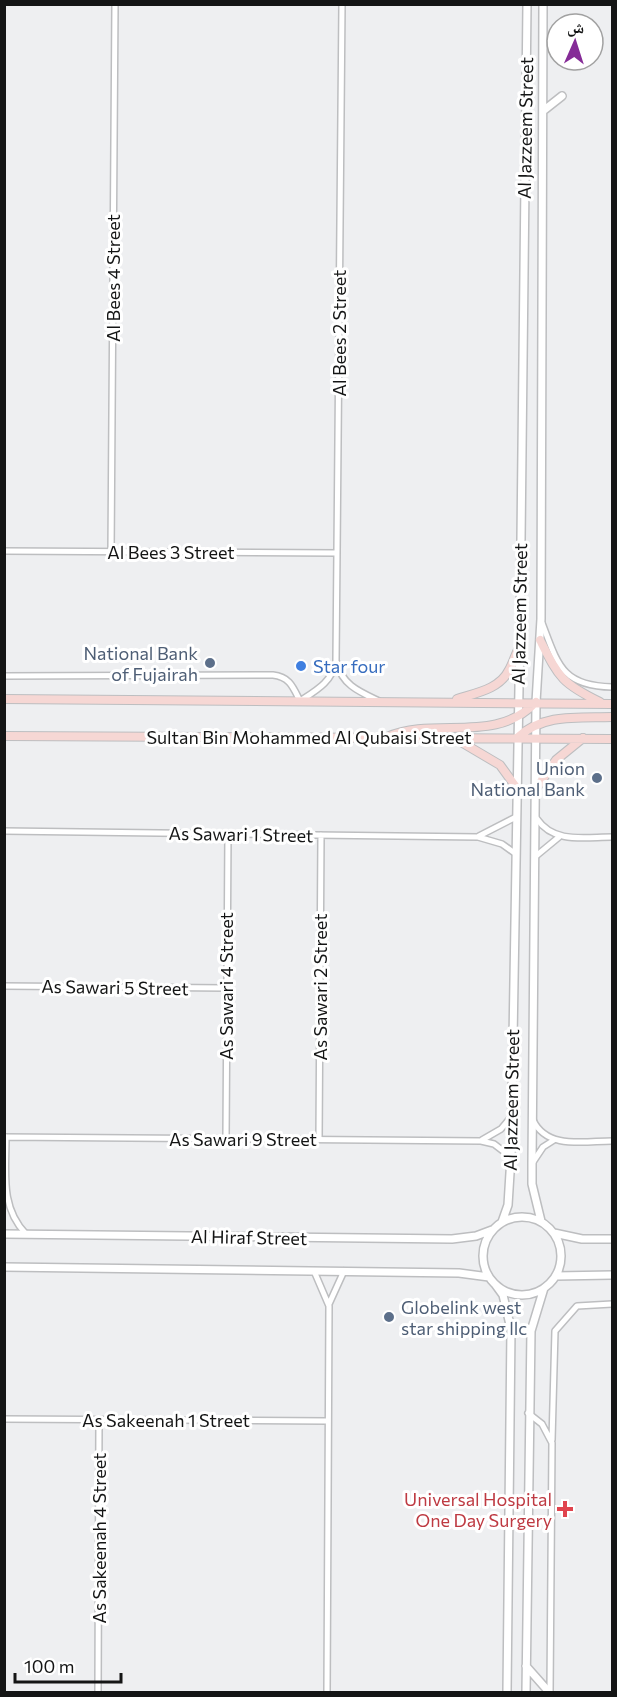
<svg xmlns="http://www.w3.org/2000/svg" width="617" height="1697" font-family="Commissioner,'Noto Naskh Arabic',sans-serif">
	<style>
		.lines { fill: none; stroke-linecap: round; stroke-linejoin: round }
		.minor-casing { stroke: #bdbec0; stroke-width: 8 }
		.tertiary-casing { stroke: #bdbec0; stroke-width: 10 }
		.secondary-casing { stroke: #bdbec0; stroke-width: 10 }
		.minor { stroke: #fff; stroke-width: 5 }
		.tertiary { stroke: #fff; stroke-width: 7 }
		.secondary { stroke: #f6d7d4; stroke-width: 8 }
		.service-dot { fill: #5c6f8a; stroke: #fff; stroke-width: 2 }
		.shop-dot { fill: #3f7fe0; stroke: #fff; stroke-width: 2 }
		.health-dot { fill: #e0444e; stroke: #fff; stroke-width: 2 }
		.labels { text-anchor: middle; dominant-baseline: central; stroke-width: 6; stroke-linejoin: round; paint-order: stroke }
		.street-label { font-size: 18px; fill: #141515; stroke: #fff }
		.service-label { font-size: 18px; fill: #4e5e75; stroke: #fff; text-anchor: end }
		.shop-label { font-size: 18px; fill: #366cbe; stroke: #fff; text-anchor: start }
		.health-label { font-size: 18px; fill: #be3a42; stroke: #fff; text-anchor: end }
	</style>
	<rect width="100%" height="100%" fill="#eeeff1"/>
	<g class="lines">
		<g class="minor-casing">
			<path id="minor" d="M 4,551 L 337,553
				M 111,552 L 115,4
				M 542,623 C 558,665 562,686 612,687
				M 337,663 C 342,685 360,692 379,701
				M 4,676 L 273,675 C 290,677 293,687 300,701 C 317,690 332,682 336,661 L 342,4
				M 537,819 C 554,844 585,837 612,837
				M 4,831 L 478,837 L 502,844 L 516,854
				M 479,836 L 516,817
				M 536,856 L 559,837
				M 4,986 L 226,988
				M 533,1120 C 547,1150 585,1141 612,1141
				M 4,1137 L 481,1141 L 494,1144 L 511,1157
				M 6,1137 C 6,1173 0,1207 26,1234
				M 226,1139 L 228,833
				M 319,1139 L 321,835
				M 482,1140 L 501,1129 L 511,1117
				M 533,1162 L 543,1147 L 554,1140
				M 314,1271 L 329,1306 L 327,1692
				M 329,1304 L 344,1271
				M 528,1413 L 542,1424 L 552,1443 L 550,1692
				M 4,1419 L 327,1421
				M 552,1440 L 555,1331 L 577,1306 L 612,1304
				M 98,1692 L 99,1420"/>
		</g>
		<g class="tertiary-casing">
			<path id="tertiary" d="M 543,111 L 562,96
				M483 1256a39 39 0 1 1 78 0a39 39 0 1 1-78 0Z
				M 541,1221 L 532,1184 L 532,1163 L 536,702 L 541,619 L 543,4
				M 502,1222 L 508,1205 L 511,1157 L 520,629 L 527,4
				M 554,1233 L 582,1239 L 612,1239
				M 4,1234 L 452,1239 L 476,1236 L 492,1230
				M 4,1267 L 459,1273 L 489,1277
				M 556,1276 L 612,1275
				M 495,1284 L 503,1295 L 511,1329 L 507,1692
				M 526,1666 L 549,1692
				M 526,1692 L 531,1331 L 544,1288"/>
		</g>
		<g class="secondary-casing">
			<path id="secondary" d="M 540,640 C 559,677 561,683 600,702
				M 4,699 L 612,704
				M 457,699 C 476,693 500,689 509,670 C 513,663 515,655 519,648
				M 4,736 L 612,739
				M 387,737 C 436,716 495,745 536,702
				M 517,738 C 543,713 579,718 612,717
				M 456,739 L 500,765 L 516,787
				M 536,789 L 556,760 L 583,738"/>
		</g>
		<use href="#minor" class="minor"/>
		<use href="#tertiary" class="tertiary"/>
		<use href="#secondary" class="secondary"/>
	</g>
	<g class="service-dot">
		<circle cx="210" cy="663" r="6"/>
		<circle cx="597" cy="778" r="6"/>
		<circle cx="389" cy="1317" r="6"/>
	</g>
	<circle class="shop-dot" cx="301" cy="666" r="6"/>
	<path class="health-dot" d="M562 1500h6v6h6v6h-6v6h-6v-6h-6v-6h6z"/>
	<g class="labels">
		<g class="street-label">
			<text transform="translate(525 128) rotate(-89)">Al Jazzeem Street</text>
			<text transform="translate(113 278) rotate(-90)">Al Bees 4 Street</text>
			<text transform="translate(339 333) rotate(-90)">Al Bees 2 Street</text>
			<text x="171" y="552">Al Bees 3 Street</text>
			<text transform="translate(519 614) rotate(-89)">Al Jazzeem Street</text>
			<text x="309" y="737">Sultan Bin Mohammed Al Qubaisi Street</text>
			<text transform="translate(241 834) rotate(1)">As Sawari 1 Street</text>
			<text transform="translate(226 986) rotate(-90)">As Sawari 4 Street</text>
			<text transform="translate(115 987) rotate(1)">As Sawari 5 Street</text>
			<text transform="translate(320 987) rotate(-90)">As Sawari 2 Street</text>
			<text transform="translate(511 1100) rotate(-89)">Al Jazzeem Street</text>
			<text x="243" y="1139">As Sawari 9 Street</text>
			<text transform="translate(249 1237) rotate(1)">Al Hiraf Street</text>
			<text x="166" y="1420">As Sakeenah 1 Street</text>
			<text transform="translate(99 1538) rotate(-90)">As Sakeenah 4 Street</text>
		</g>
		<g class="service-label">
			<text x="198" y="653">National Bank<tspan x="198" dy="21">of Fujairah</tspan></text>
			<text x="585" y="768">Union<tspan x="585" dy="21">National Bank</tspan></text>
			<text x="401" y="1307" text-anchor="start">Globelink west<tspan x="401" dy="21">star shipping llc</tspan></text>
		</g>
		<g class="shop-label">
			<text x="313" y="666">Star four</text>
		</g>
		<g class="health-label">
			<text x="552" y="1499">Universal Hospital<tspan x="552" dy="21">One Day Surgery</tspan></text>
		</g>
	</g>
	<rect width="617" height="1697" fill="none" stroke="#141515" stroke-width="12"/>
	<g transform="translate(575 42) rotate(3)"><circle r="28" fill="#ffffff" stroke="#a1a1a1" stroke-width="1.5"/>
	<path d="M0-4.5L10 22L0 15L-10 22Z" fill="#852b97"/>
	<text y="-9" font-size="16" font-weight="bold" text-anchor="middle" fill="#141515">ش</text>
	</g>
	<path d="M15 1673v9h106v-9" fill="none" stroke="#141515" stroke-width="3"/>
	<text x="24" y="1673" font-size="18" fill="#141515" stroke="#ffffff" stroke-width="4.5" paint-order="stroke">100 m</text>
</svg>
